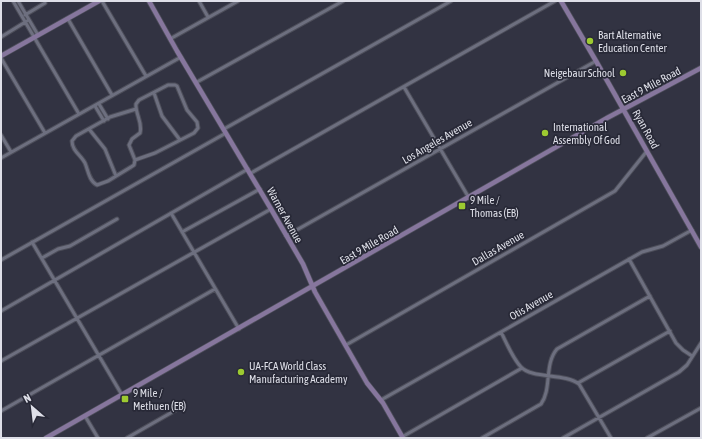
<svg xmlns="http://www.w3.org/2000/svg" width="702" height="439" font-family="'Asap Condensed',sans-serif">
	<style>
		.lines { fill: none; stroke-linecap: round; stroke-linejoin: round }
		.street-casing { stroke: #4d4e5a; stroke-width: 5 }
		.secondary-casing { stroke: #4d4e5a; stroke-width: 6 }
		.street { stroke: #6d6f7f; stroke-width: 3 }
		.secondary { stroke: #86769d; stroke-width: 4.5 }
		.poi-dot { fill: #9dca31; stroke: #282937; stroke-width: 1.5 }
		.labels { text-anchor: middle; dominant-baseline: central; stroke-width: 3.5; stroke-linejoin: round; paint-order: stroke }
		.poi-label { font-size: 11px; fill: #dedfe8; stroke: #282937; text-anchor: start }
		.street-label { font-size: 11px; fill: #dedfe8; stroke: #282937 }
	</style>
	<rect width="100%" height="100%" fill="#323342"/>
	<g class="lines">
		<g class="street-casing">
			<path id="street" d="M 13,1 L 79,114
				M 18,1 L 38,35
				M 102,1 L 146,76
				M 199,1 L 208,17
				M 25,15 L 45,3
				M 68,19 L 112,95
				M 1,37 L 27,21
				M 170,39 L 238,1
				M 1,58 L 45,133
				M 197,82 L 343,1
				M 168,85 L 175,85 L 177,86 L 187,110 L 197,122 L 198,128 L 194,133 L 155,153 L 135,160 L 129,145 L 132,139 L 140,133 C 143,122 135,114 136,104 L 139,100 Z
				M 404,87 L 469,198
				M 154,93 L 162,116 L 180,140
				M 99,104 L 108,119
				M 95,106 L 104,121
				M 89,129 L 105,149 L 116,176
				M 224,129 L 451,1
				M 1,135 L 11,152
				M 1,158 L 181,57
				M 135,160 L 134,165 L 131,167 L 108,181 L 97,185 C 89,181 88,170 85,163 C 81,155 72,151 72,141 L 76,136 L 110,117 L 136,109
				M 251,173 L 555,1
				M 171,213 L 239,329
				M 182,232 L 260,189
				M 286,236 L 596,61
				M 32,242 L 122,395
				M 42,258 L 58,249 L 70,246 L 117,219
				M 629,259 L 676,343 L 683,350 L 692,356
				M 1,260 L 226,133
				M 1,311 L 248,169
				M 501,332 C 506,342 513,359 521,367 C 532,379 565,373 579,384 L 611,438
				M 346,345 L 615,191 L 647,151
				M 1,361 L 271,209
				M 578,383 L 670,331
				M 381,400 L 642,252 L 663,246 L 692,230
				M 1,411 L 215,289
				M 85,416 L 98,438
				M 402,437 L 522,368
				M 127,438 L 181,407
				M 482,438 L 541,404 C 552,389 544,364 557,349 L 650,296
				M 563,438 L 679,372 L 687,365 L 701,343
				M 647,438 L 701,408"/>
		</g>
		<g class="secondary-casing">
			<path id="secondary" d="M 149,1 L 177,51 L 271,209 L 303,264 L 315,292 L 367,383 L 383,403 L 403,438
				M 561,1 L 596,61 L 701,247
				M 1,56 L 99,1
				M 46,438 L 607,118 L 701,68"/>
		</g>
		<use href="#street" class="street"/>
		<use href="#secondary" class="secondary"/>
	</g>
	<g class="poi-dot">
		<circle cx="590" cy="41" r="4"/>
		<circle cx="623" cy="73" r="4"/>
		<circle cx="545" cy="133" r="4"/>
		<rect x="458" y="202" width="8" height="8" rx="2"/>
		<circle cx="241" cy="372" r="4"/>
		<rect x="121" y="395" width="8" height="8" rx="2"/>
	</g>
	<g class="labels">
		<g class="poi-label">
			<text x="598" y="35">Bart Alternative<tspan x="598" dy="13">Education Center</tspan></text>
			<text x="615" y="73" text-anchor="end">Neigebaur School</text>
			<text x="553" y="127">International<tspan x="553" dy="13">Assembly Of God</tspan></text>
			<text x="470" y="200">9 Mile /<tspan x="470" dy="13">Thomas (EB)</tspan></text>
			<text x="249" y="366">UA-FCA World Class<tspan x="249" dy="13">Manufacturing Academy</tspan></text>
			<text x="133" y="393">9 Mile /<tspan x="133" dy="13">Methuen (EB)</tspan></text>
		</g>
		<g class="street-label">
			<text transform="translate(651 85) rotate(-28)">East 9 Mile Road</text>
			<text transform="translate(646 129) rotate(61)">Ryan Road</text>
			<text transform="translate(437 141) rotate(-30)">Los Angeles Avenue</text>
			<text transform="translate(285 215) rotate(61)">Warner Avenue</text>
			<text transform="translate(369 245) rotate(-30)">East 9 Mile Road</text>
			<text transform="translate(498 248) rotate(-30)">Dallas Avenue</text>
			<text transform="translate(531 305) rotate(-30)">Otis Avenue</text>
		</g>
	</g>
	<rect width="702" height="439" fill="none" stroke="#dedfe8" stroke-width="4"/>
	<g transform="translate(32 407) rotate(332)" stroke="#282937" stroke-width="3" paint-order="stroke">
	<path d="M0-3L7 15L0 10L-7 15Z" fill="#dedfe8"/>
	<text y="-6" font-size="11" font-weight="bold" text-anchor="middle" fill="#dedfe8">N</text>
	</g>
</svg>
